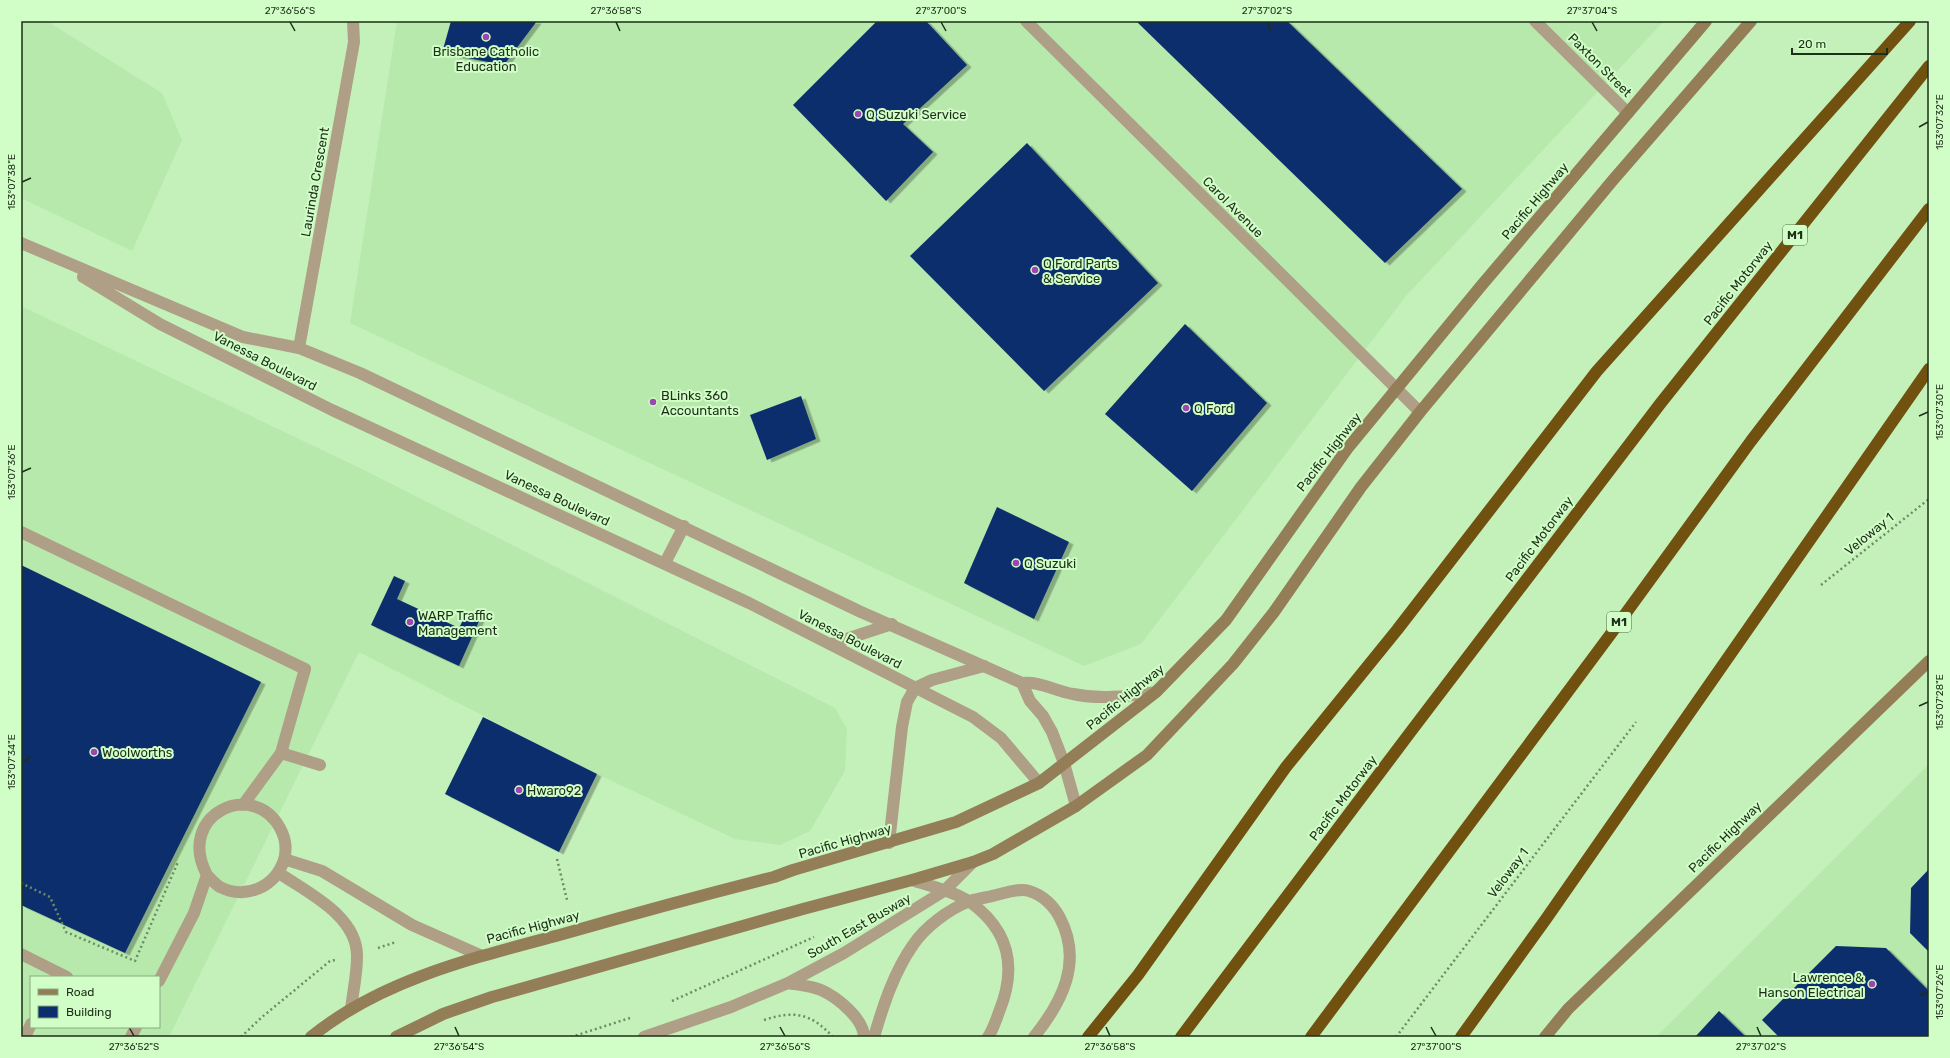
<svg xmlns="http://www.w3.org/2000/svg" width="1950" height="1058" font-family="Rubik,sans-serif">
	<style>
		.built { fill: #b7e9ac; fill-rule: evenodd }
		.building { fill: #0a2f6c; filter: url(#shadow) }
		.lines { fill: none; stroke-linecap: round; stroke-linejoin: round }
		.path { stroke: #6d8c66; stroke-width: 2.5; stroke-dasharray: 2 3; stroke-linecap: butt }
		.lane { stroke: #ae9f86; stroke-width: 12 }
		.street { stroke: #ae9f86; stroke-width: 12 }
		.secondary { stroke: #947e58; stroke-width: 12 }
		.highway { stroke: #715110; stroke-width: 12 }
		.ticks { fill: none; stroke: #1d2e19; stroke-width: 1.5 }
		.poi-dot { fill: #9d45b1; stroke: #d1fec7; stroke-width: 1.5 }
		.labels { text-anchor: middle; dominant-baseline: central; stroke-width: 4; stroke-linejoin: round; paint-order: stroke }
		.shield { fill: #d1fec7; stroke: #536c4d; stroke-width: 1 }
		.shield-label { font-size: 12px; font-weight: bold; fill: #1d2e19 }
		.poi-label { font-size: 13px; fill: #1d2e19; stroke: #d1fec7; text-anchor: start }
		.street-label { font-size: 13px; fill: #1d2e19; stroke: #d1fec7 }
		.neatline { fill: none; stroke: #1d2e19; stroke-width: 1.5 }
		.ticks-label { font-size: 10px; text-anchor: middle; fill: #1d2e19 }
	</style>
	<defs>
		<filter id="shadow"><feDropShadow dx="4.5" dy="2.5" stdDeviation="0" flood-color="#0004"/></filter>
	</defs>
	<rect width="100%" height="100%" fill="#c4f1ba"/>
	<path class="built" d="M 21,21 L 47,21 L 162,93 L 182,140 L 132,251 L 21,198 Z
		M 397,21 L 1664,21 L 1406,296 L 1141,644 L 1084,666 L 350,323 Z
		M 21,306 L 362,469 L 835,708 L 847,729 L 845,771 L 810,831 L 780,845 L 735,839 L 597,774 L 359,652 L 169,1037 L 21,1037 ZM 31,977 L 159,977 L 159,1027 L 31,1027 Z
		M 1929,764 L 1929,1037 L 1656,1037 Z"/>
	<path class="building" d="M 451,21 L 537,21 L 504,65 L 442,53 Z
		M 877,21 L 926,21 L 967,65 L 903,124 L 933,152 L 886,201 L 793,105 Z
		M 1136,21 L 1287,21 L 1462,189 L 1385,263 Z
		M 1027,143 L 1158,283 L 1044,391 L 910,256 Z
		M 1185,324 L 1267,403 L 1192,491 L 1105,414 Z
		M 801,396 L 816,439 L 767,460 L 750,415 Z
		M 997,507 L 1069,542 L 1034,619 L 964,583 Z
		M 21,565 L 261,682 L 125,953 L 21,905 Z
		M 394,576 L 405,581 L 397,599 L 459,628 L 467,612 L 480,619 L 459,666 L 371,625 Z
		M 483,717 L 597,774 L 559,852 L 445,794 Z
		M 1929,869 L 1929,952 L 1910,933 L 1911,888 Z
		M 1836,946 L 1886,948 L 1929,991 L 1929,1037 L 1779,1037 L 1762,1020 Z
		M 1719,1011 L 1746,1037 L 1695,1037 Z"/>
	<g class="lines">
		<path class="path" d="M 1821,585 L 1929,499
			M 557,859 L 567,900
			M 21,883 L 50,897 L 66,932 L 135,961 L 178,862
			M 378,948 L 396,942
			M 672,1001 L 814,937
			M 764,1020 C 794,1010 811,1013 833,1037
			M 241,1037 L 262,1017 L 330,961 L 335,960
			M 571,1037 L 630,1018
			M 1396,1037 L 1636,722"/>
		<path class="lane" d="M 21,532 L 305,669 L 281,753 L 243,805
			M 831,644 L 892,624
			M 281,753 L 320,765
			M 889,843 L 902,727 L 907,702 L 915,688 L 932,680 L 984,666
			M 284,859 L 322,871 L 412,925 L 482,956
			M 279,873 C 308,893 358,916 357,957 C 357,974 353,992 351,1009
			M 912,880 C 930,886 954,891 970,902 C 1010,931 1017,968 999,1012 C 996,1020 993,1030 988,1037
			M 21,954 L 67,977
			M 159,981 L 194,913 L 207,875 C 175,815 253,778 280,828 C 285,837 287,849 284,860 C 275,887 246,900 220,887 C 215,884 211,879 207,875
			M 788,983 C 799,985 811,986 821,990 C 837,997 864,1019 864,1037
			M 25,1037 L 31,1024
			M 131,1037 L 136,1027
			M 644,1037 L 731,1007 L 788,983 L 844,953 L 944,891 L 973,862
			M 874,1037 C 883,1006 894,972 913,945 C 925,927 949,909 970,901 C 980,898 990,897 1000,894 C 1008,892 1021,888 1029,891 C 1043,895 1054,906 1060,918 C 1083,962 1062,1002 1034,1037"/>
		<path class="street" d="M 1026,21 L 1420,412
			M 1535,21 L 1628,113
			M 21,243 L 243,337 L 299,348 L 360,373 L 861,612 L 1022,683 C 1040,681 1055,691 1073,694 C 1102,700 1127,696 1156,692
			M 83,277 L 160,324 L 332,410 L 749,603 L 973,717 L 1001,738 L 1039,783
			M 299,348 L 354,42 L 353,21
			M 665,563 L 684,526
			M 1022,683 L 1030,701 L 1043,716 L 1052,732 L 1064,763 L 1076,806"/>
		<path class="secondary" d="M 311,1037 C 382,979 477,957 563,934 C 633,914 703,895 774,877 L 793,870 L 956,822 L 1039,783 L 1156,692 L 1226,620 L 1347,449 L 1481,286 L 1706,21
			M 396,1037 L 443,1014 L 492,997 L 803,909 L 912,880 L 973,862 L 993,854 L 1076,806 L 1147,755 L 1233,664 L 1274,612 L 1361,487 L 1420,412 L 1613,180 L 1751,21
			M 1545,1037 L 1568,1009 L 1929,661"/>
		<path class="highway" d="M 1088,1037 L 1138,975 L 1286,767 L 1397,630 L 1597,371 L 1910,21
			M 1181,1037 L 1409,734 L 1660,404 L 1929,66
			M 1311,1037 L 1610,635 L 1751,441 L 1929,209
			M 1461,1037 L 1546,919 L 1929,369"/>
	</g>
	<path class="ticks" d="M 290,22 L 295,31M 616,22 L 620,31M 941,22 L 946,31M 1267,22 L 1271,31M 1592,22 L 1597,31M 1919,127 L 1928,122M 22,182 L 31,178M 1919,416 L 1928,412M 22,472 L 31,468M 1919,706 L 1928,702M 22,762 L 31,757M 1919,996 L 1928,992M 129,1027 L 134,1036M 455,1027 L 459,1036M 780,1027 L 785,1036M 1106,1027 L 1110,1036M 1431,1027 L 1436,1036M 1757,1027 L 1761,1036"/>
	<g class="poi-dot">
		<circle cx="486" cy="37" r="4"/>
		<circle cx="858" cy="114" r="4"/>
		<circle cx="1035" cy="270" r="4"/>
		<circle cx="653" cy="402" r="4"/>
		<circle cx="1186" cy="408" r="4"/>
		<circle cx="1016" cy="563" r="4"/>
		<circle cx="410" cy="622" r="4"/>
		<circle cx="94" cy="752" r="4"/>
		<circle cx="519" cy="790" r="4"/>
		<circle cx="1872" cy="984" r="4"/>
	</g>
	<g class="labels">
		<g class="shield">
			<rect x="1783" y="225" width="24" height="20" rx="3"/>
			<rect x="1607" y="612" width="24" height="20" rx="3"/>
		</g>
		<g class="shield-label">
			<text x="1795" y="235">M1</text>
			<text x="1619" y="622">M1</text>
		</g>
		<g class="poi-label">
			<text x="486" y="51" text-anchor="middle">Brisbane Catholic<tspan x="486" dy="15">Education</tspan></text>
			<text x="866" y="114">Q Suzuki Service</text>
			<text x="1043" y="263">Q Ford Parts<tspan x="1043" dy="15">&amp; Service</tspan></text>
			<text x="661" y="395">BLinks 360<tspan x="661" dy="15">Accountants</tspan></text>
			<text x="1194" y="408">Q Ford</text>
			<text x="1024" y="563">Q Suzuki</text>
			<text x="418" y="615">WARP Traffic<tspan x="418" dy="15">Management</tspan></text>
			<text x="102" y="752">Woolworths</text>
			<text x="527" y="790">Hwaro92</text>
			<text x="1864" y="977" text-anchor="end">Lawrence &amp;<tspan x="1864" dy="15">Hanson Electrical</tspan></text>
		</g>
		<g class="street-label">
			<text transform="translate(1600 65) rotate(45)">Paxton Street</text>
			<text transform="translate(315 182) rotate(-80)">Laurinda Crescent</text>
			<text transform="translate(1535 201) rotate(-50)">Pacific Highway</text>
			<text transform="translate(1233 207) rotate(45)">Carol Avenue</text>
			<text transform="translate(1738 283) rotate(-52)">Pacific Motorway</text>
			<text transform="translate(265 361) rotate(27)">Vanessa Boulevard</text>
			<text transform="translate(1329 452) rotate(-52)">Pacific Highway</text>
			<text transform="translate(557 498) rotate(25)">Vanessa Boulevard</text>
			<text transform="translate(1869 534) rotate(-39)">Veloway 1</text>
			<text transform="translate(1539 539) rotate(-53)">Pacific Motorway</text>
			<text transform="translate(850 639) rotate(27)">Vanessa Boulevard</text>
			<text transform="translate(1125 697) rotate(-39)">Pacific Highway</text>
			<text transform="translate(1343 798) rotate(-53)">Pacific Motorway</text>
			<text transform="translate(1725 837) rotate(-44)">Pacific Highway</text>
			<text transform="translate(845 841) rotate(-16)">Pacific Highway</text>
			<text transform="translate(1508 873) rotate(-53)">Veloway 1</text>
			<text transform="translate(859 926) rotate(-30)">South East Busway</text>
			<text transform="translate(533 927) rotate(-15)">Pacific Highway</text>
		</g>
	</g>
	<rect width="1950" height="1058" fill="none" stroke="#d1fec7" stroke-width="44"/>
	<rect x="30" y="976" width="130" height="52" fill="#d1fec7" stroke="#89ab81"/>
	<rect x="38" y="989" width="20" height="6" fill="#947e58" stroke="#89ab81"/>
	<text x="66" y="996" font-size="12" fill="#1d2e19">Road</text>
	<rect x="38" y="1006" width="20" height="12" fill="#0a2f6c" stroke="#89ab81"/>
	<text x="66" y="1016" font-size="12" fill="#1d2e19">Building</text>
	<path d="M1792 48v6h95v-6" fill="none" stroke="#1d2e19" stroke-width="2"/>
	<text x="1798" y="48" font-size="12" fill="#1d2e19" stroke="#d1fec7" stroke-width="3" paint-order="stroke">20 m</text>
	<rect x="22" y="22" width="1906" height="1014" class="neatline"/>
	<g class="ticks-label">
		<text x="290" y="14">27°36'56"S</text>
		<text x="616" y="14">27°36'58"S</text>
		<text x="941" y="14">27°37'00"S</text>
		<text x="1267" y="14">27°37'02"S</text>
		<text x="1592" y="14">27°37'04"S</text>
		<text transform="translate(1939 122) rotate(-90)" y="4">153°07'32"E</text>
		<text transform="translate(11 182) rotate(-90)" y="4">153°07'38"E</text>
		<text transform="translate(1939 412) rotate(-90)" y="4">153°07'30"E</text>
		<text transform="translate(11 472) rotate(-90)" y="4">153°07'36"E</text>
		<text transform="translate(1939 702) rotate(-90)" y="4">153°07'28"E</text>
		<text transform="translate(11 762) rotate(-90)" y="4">153°07'34"E</text>
		<text transform="translate(1939 992) rotate(-90)" y="4">153°07'26"E</text>
		<text x="134" y="1050">27°36'52"S</text>
		<text x="459" y="1050">27°36'54"S</text>
		<text x="785" y="1050">27°36'56"S</text>
		<text x="1110" y="1050">27°36'58"S</text>
		<text x="1436" y="1050">27°37'00"S</text>
		<text x="1761" y="1050">27°37'02"S</text>
	</g>
</svg>
